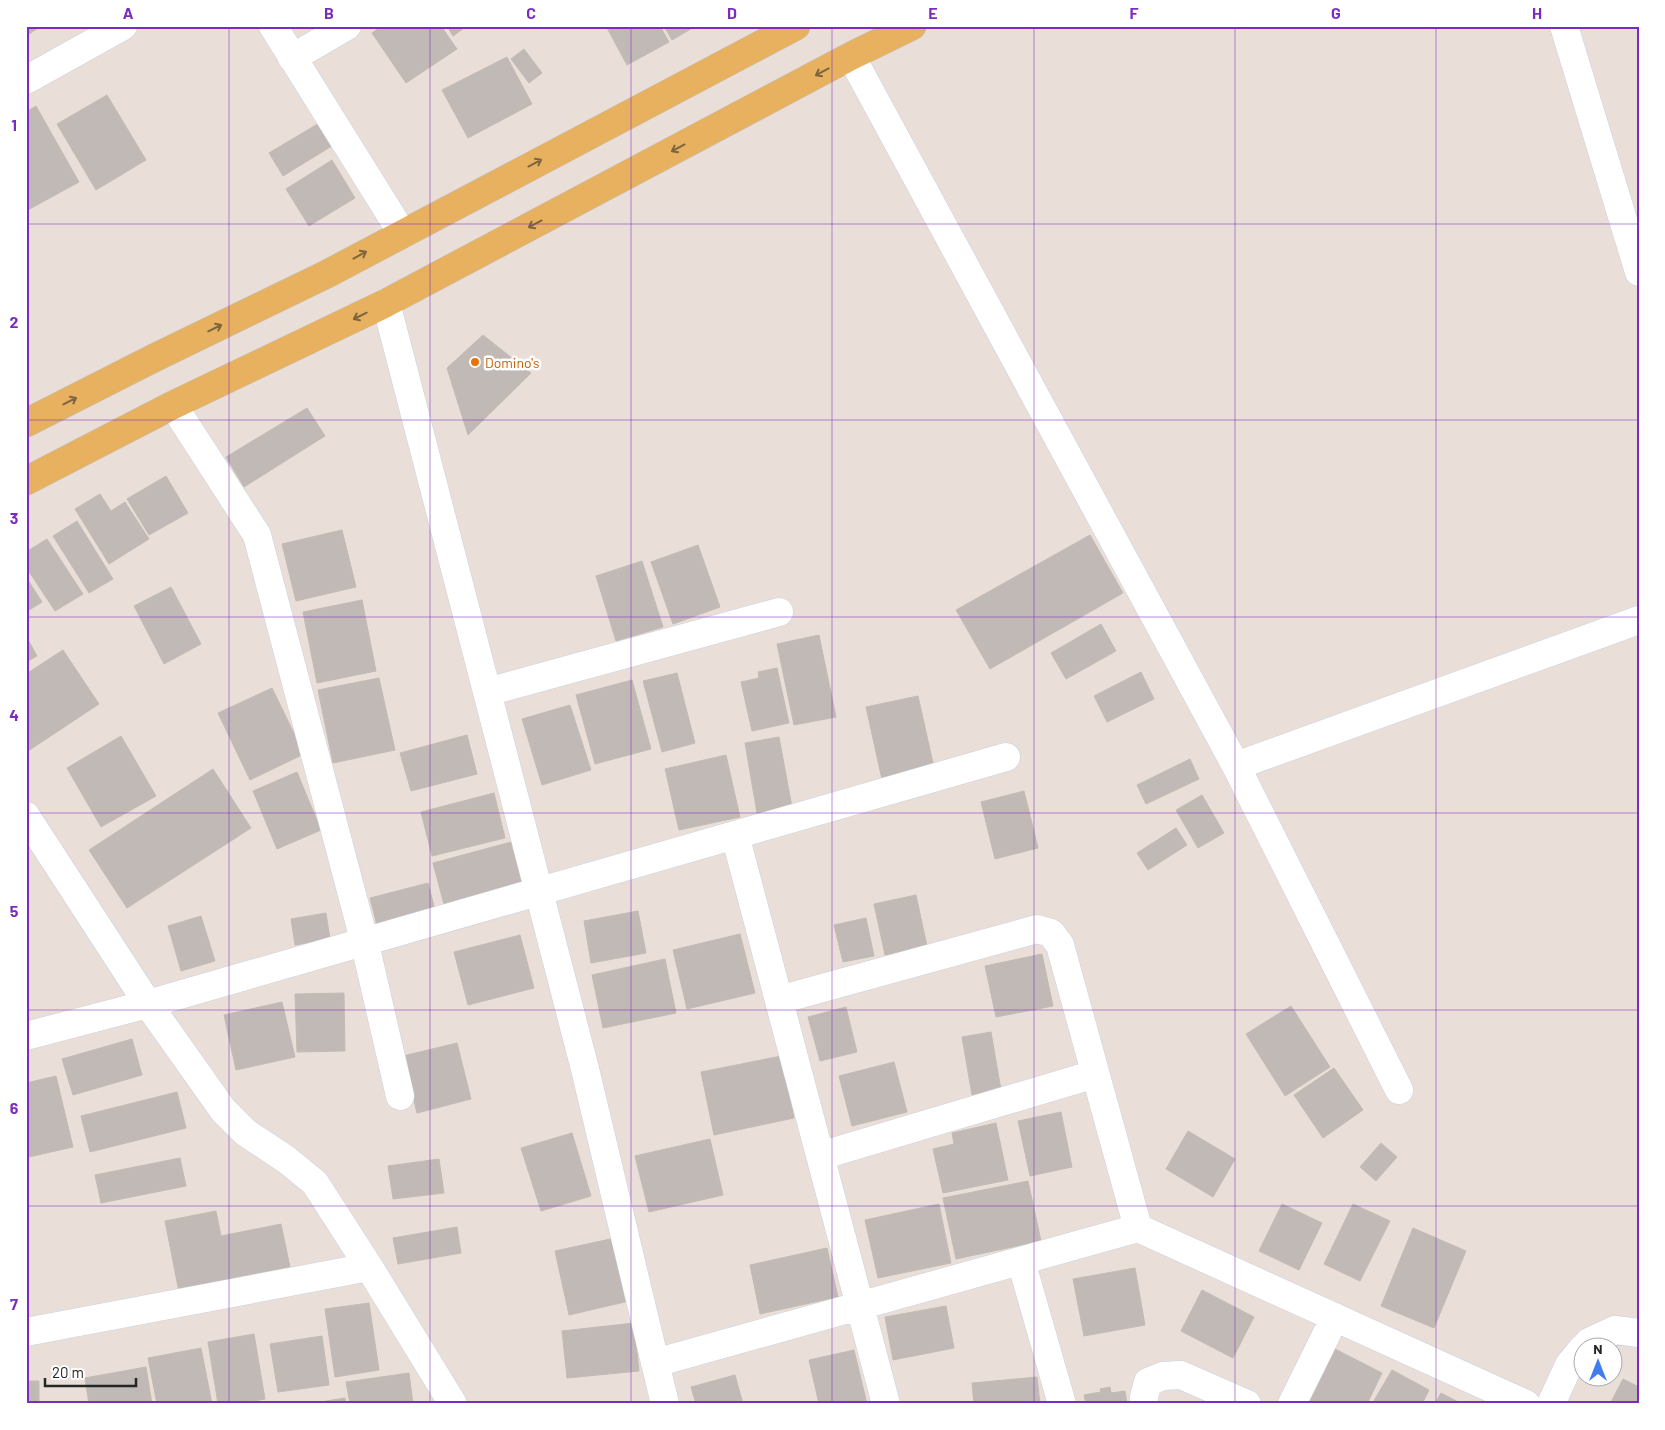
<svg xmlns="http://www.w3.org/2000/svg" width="1665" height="1430" font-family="Barlow,sans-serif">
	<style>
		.building { fill: #c1b9b5; stroke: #c3bbb3 }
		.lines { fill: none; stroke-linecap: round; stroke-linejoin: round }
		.minor-casing { stroke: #cbd1db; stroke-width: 29 }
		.major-casing { stroke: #c2c2c2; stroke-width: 29 }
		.minor { stroke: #fff; stroke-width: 28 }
		.major { stroke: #e7b15f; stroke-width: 28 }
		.oneway { stroke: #7d6540 }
		.grid { fill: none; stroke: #7b2cbf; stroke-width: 1; stroke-opacity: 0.55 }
		.food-dot { fill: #e8710a; stroke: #fff; stroke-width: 2 }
		.labels { text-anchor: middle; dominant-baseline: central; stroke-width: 5; stroke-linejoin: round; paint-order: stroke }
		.food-label { font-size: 14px; fill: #c56008; stroke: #fff; text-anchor: start }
		.neatline { fill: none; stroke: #7b2cbf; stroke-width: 2 }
		.grid-label { font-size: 16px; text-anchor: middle; font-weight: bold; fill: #7b2cbf }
	</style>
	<rect width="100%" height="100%" fill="#e9dfd8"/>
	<path class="building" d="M 26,26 L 41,26 L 26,36 Z
		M 382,26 L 441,26 L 457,49 L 406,83 L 372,33 Z
		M 447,26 L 467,26 L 453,36 Z
		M 606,26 L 660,26 L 669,42 L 627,65 Z
		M 664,26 L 696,26 L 672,40 Z
		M 524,49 L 542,73 L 529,83 L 511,59 Z
		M 507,57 L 532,104 L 468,138 L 442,90 Z
		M 107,95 L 146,160 L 96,190 L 57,124 Z
		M 36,106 L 79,182 L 26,211 L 26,112 Z
		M 321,122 L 335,144 L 283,176 L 269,153 Z
		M 332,160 L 355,198 L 309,226 L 286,189 Z
		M 483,335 L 531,373 L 468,435 L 447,368 Z
		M 307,408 L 325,436 L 244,487 L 226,457 Z
		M 166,476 L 188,513 L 149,535 L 127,499 Z
		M 100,494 L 111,511 L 125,502 L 149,539 L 109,564 L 75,509 Z
		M 77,521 L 113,579 L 89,593 L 53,536 Z
		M 342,530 L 356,587 L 296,601 L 282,544 Z
		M 1090,535 L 1123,593 L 990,669 L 956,610 Z
		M 47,539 L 83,594 L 55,611 L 26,567 L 26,552 Z
		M 698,545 L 720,607 L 673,624 L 651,562 Z
		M 642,561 L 663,627 L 616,641 L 596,576 Z
		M 26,577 L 42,602 L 26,612 Z
		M 171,587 L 201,644 L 164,664 L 134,606 Z
		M 362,600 L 376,671 L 317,683 L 303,612 Z
		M 1101,624 L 1116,651 L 1066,679 L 1051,653 Z
		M 819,635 L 836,717 L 794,725 L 777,644 Z
		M 26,636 L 37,656 L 26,662 Z
		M 63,650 L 99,704 L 28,751 L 26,749 L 26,674 Z
		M 777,668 L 789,723 L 752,731 L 741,682 L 759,678 L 758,672 Z
		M 1141,672 L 1154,699 L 1107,722 L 1094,696 Z
		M 677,673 L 695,743 L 662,752 L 643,681 Z
		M 379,678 L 395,750 L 333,763 L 318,690 Z
		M 632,680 L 651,749 L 595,764 L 576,695 Z
		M 272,688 L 304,754 L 250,780 L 218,713 Z
		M 918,696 L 935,772 L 883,784 L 866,707 Z
		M 570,705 L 591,770 L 542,785 L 522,719 Z
		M 467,735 L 477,774 L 411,791 L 400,753 Z
		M 121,736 L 156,796 L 101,827 L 67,768 Z
		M 779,737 L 792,807 L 757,813 L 745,743 Z
		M 726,755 L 740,817 L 679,830 L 665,769 Z
		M 1190,759 L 1199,779 L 1146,804 L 1137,785 Z
		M 213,769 L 251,828 L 127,908 L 89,850 Z
		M 297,772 L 321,830 L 277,849 L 253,791 Z
		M 1024,791 L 1038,848 L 995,859 L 981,802 Z
		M 494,793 L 505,838 L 432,856 L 421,812 Z
		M 1202,795 L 1224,833 L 1198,848 L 1176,810 Z
		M 1176,828 L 1187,845 L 1148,870 L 1137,853 Z
		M 511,842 L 523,888 L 445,908 L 433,863 Z
		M 428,883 L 436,914 L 378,929 L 370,898 Z
		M 916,895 L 927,946 L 885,955 L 874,904 Z
		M 638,911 L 646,953 L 591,963 L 584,921 Z
		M 326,913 L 330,939 L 295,945 L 291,919 Z
		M 201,916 L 215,961 L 181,971 L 168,926 Z
		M 866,918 L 874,956 L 843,962 L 834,925 Z
		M 740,934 L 755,993 L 687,1009 L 673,950 Z
		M 520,935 L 534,988 L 468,1005 L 454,952 Z
		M 1042,954 L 1053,1006 L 996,1017 L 985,966 Z
		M 665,959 L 676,1013 L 603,1028 L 592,975 Z
		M 344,993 L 345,1051 L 297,1052 L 295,994 Z
		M 282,1002 L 295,1057 L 236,1070 L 224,1015 Z
		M 1291,1006 L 1330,1067 L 1285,1096 L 1246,1034 Z
		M 846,1007 L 857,1052 L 820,1061 L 808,1017 Z
		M 991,1032 L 1001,1090 L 972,1095 L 962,1037 Z
		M 132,1039 L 142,1075 L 73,1095 L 62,1059 Z
		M 457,1043 L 471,1099 L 417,1113 L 403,1056 Z
		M 781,1056 L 794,1118 L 714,1135 L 701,1072 Z
		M 894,1062 L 907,1112 L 852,1126 L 839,1076 Z
		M 1334,1068 L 1363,1110 L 1323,1138 L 1294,1095 Z
		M 56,1076 L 73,1147 L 29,1157 L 26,1146 L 26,1083 Z
		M 177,1092 L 186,1128 L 90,1152 L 81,1116 Z
		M 1061,1112 L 1072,1167 L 1030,1176 L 1018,1121 Z
		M 996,1123 L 1008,1180 L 943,1193 L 933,1149 L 954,1144 L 952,1133 Z
		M 1188,1131 L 1235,1159 L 1213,1197 L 1166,1169 Z
		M 572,1133 L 591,1196 L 541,1211 L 521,1148 Z
		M 710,1139 L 723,1195 L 649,1212 L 635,1156 Z
		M 1381,1143 L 1397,1157 L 1376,1181 L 1360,1167 Z
		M 180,1158 L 186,1186 L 101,1203 L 95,1175 Z
		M 439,1159 L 444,1193 L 393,1199 L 388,1166 Z
		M 1028,1181 L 1041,1241 L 956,1259 L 943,1198 Z
		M 939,1204 L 951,1263 L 878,1278 L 865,1220 Z
		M 1282,1204 L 1322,1223 L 1299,1270 L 1259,1251 Z
		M 1353,1204 L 1390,1221 L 1360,1281 L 1324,1264 Z
		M 216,1211 L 221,1236 L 281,1224 L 290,1267 L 232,1278 L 232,1281 L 179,1292 L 165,1221 Z
		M 457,1227 L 461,1253 L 398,1264 L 393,1238 Z
		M 1413,1228 L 1466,1251 L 1434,1328 L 1381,1306 Z
		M 615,1238 L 629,1301 L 569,1315 L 555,1251 Z
		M 827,1248 L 838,1297 L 760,1314 L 750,1265 Z
		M 1135,1268 L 1145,1325 L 1084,1336 L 1073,1279 Z
		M 1202,1290 L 1254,1317 L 1233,1358 L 1181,1331 Z
		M 369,1303 L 379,1370 L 335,1377 L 325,1309 Z
		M 946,1306 L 954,1348 L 893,1360 L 885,1317 Z
		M 634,1323 L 639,1371 L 567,1378 L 562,1331 Z
		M 254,1334 L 265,1399 L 237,1404 L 218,1404 L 208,1342 Z
		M 322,1336 L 329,1385 L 278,1392 L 270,1344 Z
		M 201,1348 L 212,1404 L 157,1404 L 148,1358 Z
		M 1335,1349 L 1382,1373 L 1367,1404 L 1307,1404 Z
		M 854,1350 L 867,1404 L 819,1404 L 809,1360 Z
		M 146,1367 L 152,1404 L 89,1404 L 85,1378 Z
		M 1392,1370 L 1429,1390 L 1422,1404 L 1372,1404 Z
		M 409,1373 L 413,1404 L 350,1404 L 346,1382 Z
		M 735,1375 L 743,1404 L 696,1404 L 691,1387 Z
		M 1037,1377 L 1040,1404 L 974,1404 L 972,1383 Z
		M 1623,1379 L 1639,1387 L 1639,1404 L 1610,1404 Z
		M 26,1381 L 39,1381 L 39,1404 L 26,1404 Z
		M 1110,1387 L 1111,1393 L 1125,1391 L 1127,1404 L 1086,1404 L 1084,1395 L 1101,1392 L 1100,1389 Z
		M 1441,1393 L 1462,1404 L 1435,1404 Z
		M 345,1398 L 346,1404 L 308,1404 Z"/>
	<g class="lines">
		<g class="minor-casing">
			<path id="minor" d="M 273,26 L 402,233
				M 1564,26 L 1639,272
				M 851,56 L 1236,766 L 1399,1090
				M 292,58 L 347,26
				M 26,80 L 123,26
				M 386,303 L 585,1069 L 665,1404
				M 173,405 L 257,535 L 364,940 L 400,1096
				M 487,692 L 779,612
				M 1236,766 L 1639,620
				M 26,816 L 148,1004 L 223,1110 L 245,1132 L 287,1160 L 315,1183 L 369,1267 L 453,1404
				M 735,835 L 886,1404
				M 779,1000 L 1037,929 L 1051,933 L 1060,945 L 1138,1228
				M 26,1036 L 148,1004 L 1006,757
				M 820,1156 L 1095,1074
				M 1021,1261 L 1062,1404
				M 26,1332 L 369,1267
				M 1584,1348 L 1589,1342 L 1615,1330 L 1639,1333
				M 655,1363 L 1138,1228 L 1526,1404
				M 1144,1404 L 1144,1397 L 1148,1382 L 1163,1376 L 1181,1375 L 1247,1404
				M 1292,1404 L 1335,1317
				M 1551,1404 L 1569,1365 L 1582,1349"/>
		</g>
		<g class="major-casing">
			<path id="major" d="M 26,423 L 154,358 L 327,274 L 796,26
				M 26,481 L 173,405 L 386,303 L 851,56 L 912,26"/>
		</g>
		<use href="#minor" class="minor"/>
		<use href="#major" class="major"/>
	</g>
	<defs><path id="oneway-shaft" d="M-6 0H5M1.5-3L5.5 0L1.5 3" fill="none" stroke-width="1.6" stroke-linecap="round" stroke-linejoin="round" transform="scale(1.25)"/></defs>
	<g class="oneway">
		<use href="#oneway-shaft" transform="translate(822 72) rotate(152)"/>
		<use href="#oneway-shaft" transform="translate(678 148) rotate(152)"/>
		<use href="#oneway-shaft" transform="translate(535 163) rotate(-28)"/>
		<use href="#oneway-shaft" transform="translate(535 224) rotate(152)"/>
		<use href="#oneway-shaft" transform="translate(360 255) rotate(-29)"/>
		<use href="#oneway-shaft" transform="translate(360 316) rotate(154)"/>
		<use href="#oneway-shaft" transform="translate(215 328) rotate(-26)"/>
		<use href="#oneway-shaft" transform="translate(70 401) rotate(-27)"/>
	</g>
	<path class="grid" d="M 229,26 L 229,1404M 430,26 L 430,1404M 631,26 L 631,1404M 832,26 L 832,1404M 1034,26 L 1034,1404M 1235,26 L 1235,1404M 1436,26 L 1436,1404M 26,224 L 1639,224M 26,420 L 1639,420M 26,617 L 1639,617M 26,813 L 1639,813M 26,1010 L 1639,1010M 26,1206 L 1639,1206"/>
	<circle class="food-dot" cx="475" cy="362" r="5"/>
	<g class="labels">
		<g class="food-label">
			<text x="485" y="362">Domino's</text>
		</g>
	</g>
	<rect width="1665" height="1430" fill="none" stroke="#ffffff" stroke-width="55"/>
	<g transform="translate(1598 1362)"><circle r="24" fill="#ffffff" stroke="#a8a8a8"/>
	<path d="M0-4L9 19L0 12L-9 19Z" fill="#407ded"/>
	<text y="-8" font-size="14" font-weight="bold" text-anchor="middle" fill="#262626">N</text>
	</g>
	<path d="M45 1378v8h91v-8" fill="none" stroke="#262626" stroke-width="2.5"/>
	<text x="52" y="1378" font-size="15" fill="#262626" stroke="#ffffff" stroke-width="4" paint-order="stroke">20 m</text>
	<rect x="28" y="28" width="1610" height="1374" class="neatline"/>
	<g class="grid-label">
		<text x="128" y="19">A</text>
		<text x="329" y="19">B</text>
		<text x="531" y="19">C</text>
		<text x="732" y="19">D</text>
		<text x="933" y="19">E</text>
		<text x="1134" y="19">F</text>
		<text x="1336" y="19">G</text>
		<text x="1537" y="19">H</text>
		<text x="14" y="131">1</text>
		<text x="14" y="328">2</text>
		<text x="14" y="524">3</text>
		<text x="14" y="721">4</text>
		<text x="14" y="917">5</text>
		<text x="14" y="1114">6</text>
		<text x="14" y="1310">7</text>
	</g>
</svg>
